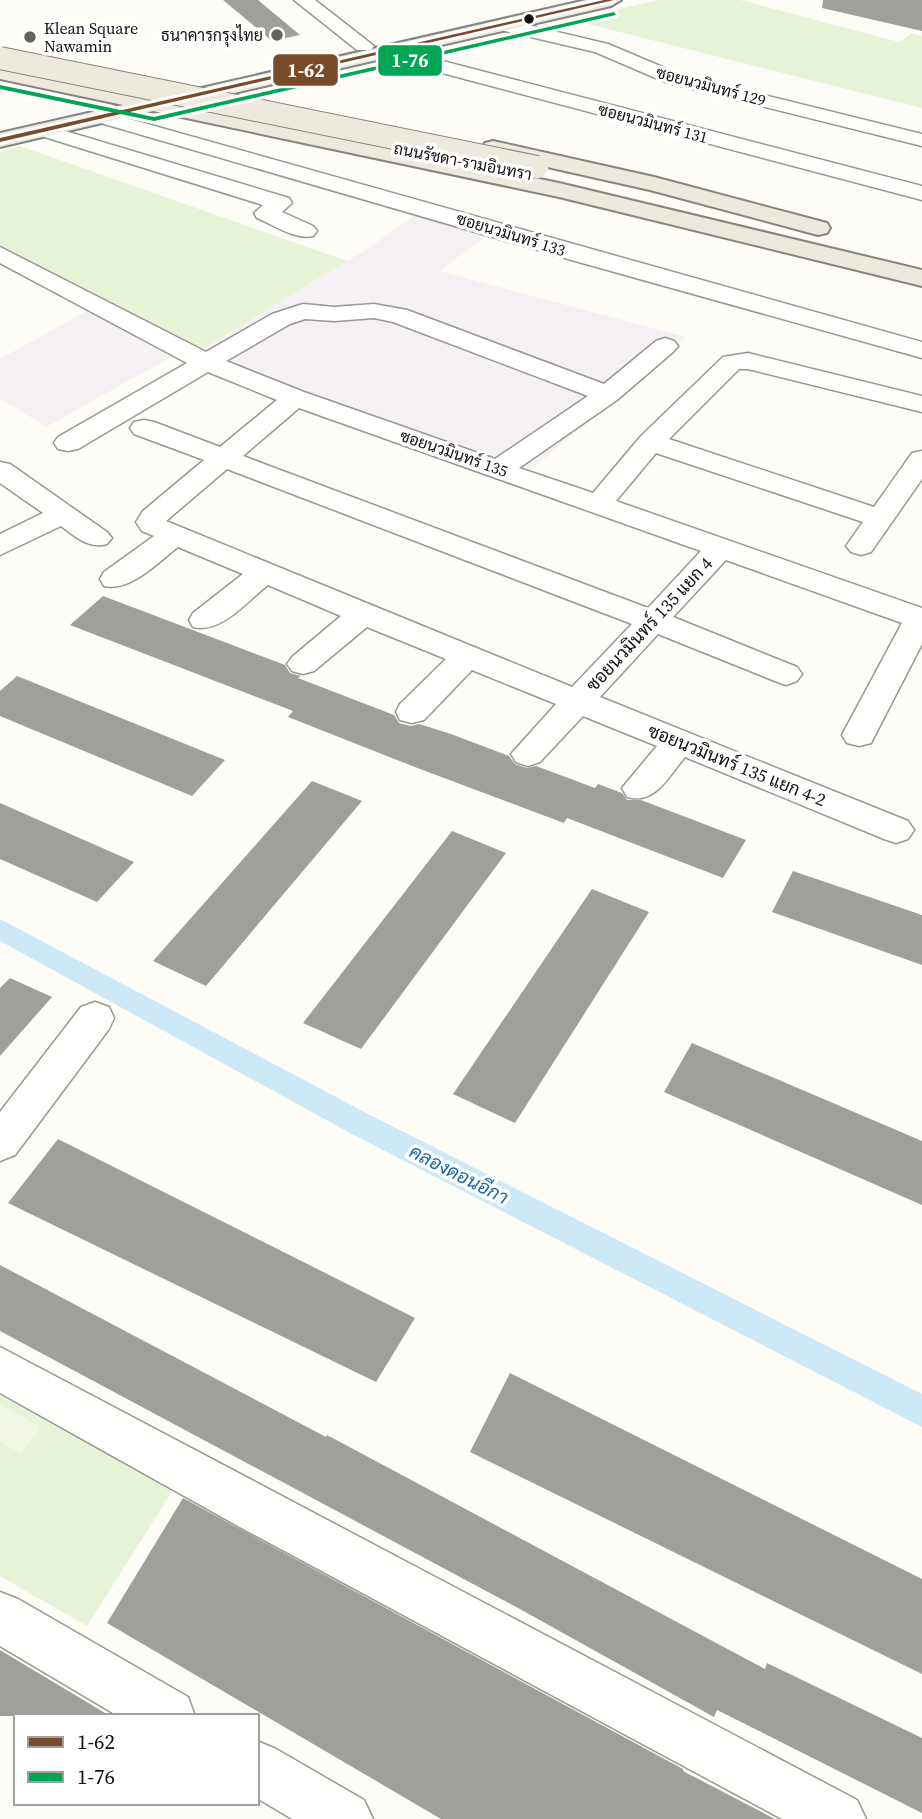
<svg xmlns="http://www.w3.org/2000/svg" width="922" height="1819" font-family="'Source Serif 4',Sarabun,serif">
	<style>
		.industrial { fill: #f5f0f3 }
		.green { fill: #e7f3d7 }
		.pitch { fill: #f0f6e1 }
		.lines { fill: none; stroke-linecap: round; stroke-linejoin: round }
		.canal { fill: #cde8f7; fill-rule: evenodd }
		.building { fill: #a19f9c }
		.minor-casing { stroke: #979795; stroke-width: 3 }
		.major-casing { stroke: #858482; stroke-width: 4 }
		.minor { fill: #fffffe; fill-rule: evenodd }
		.major { fill: #ede9dc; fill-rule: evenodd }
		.major-bridge-casing { stroke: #858482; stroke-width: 24; stroke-linecap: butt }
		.major-bridge { stroke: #ede9dc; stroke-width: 22 }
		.bus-1-casing { stroke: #fff; stroke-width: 6 }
		.bus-2-casing { stroke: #fff; stroke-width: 6 }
		.bus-1 { fill: #7a4b2a; fill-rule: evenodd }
		.bus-2 { fill: #00a651; fill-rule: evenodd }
		.bus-dot { fill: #111; stroke: #fff; stroke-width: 2.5 }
		.poi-dot { fill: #646362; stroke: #fff; stroke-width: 2.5 }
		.labels { text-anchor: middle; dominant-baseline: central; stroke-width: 7; stroke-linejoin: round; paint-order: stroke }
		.far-poi-label { font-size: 16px; fill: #111; stroke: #fff; text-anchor: start }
		.far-street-label { font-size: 16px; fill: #111; stroke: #fff }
		.street-label { font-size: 18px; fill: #111; stroke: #fff }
		.water-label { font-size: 19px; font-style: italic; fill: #1768a6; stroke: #fff }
		.line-badge { stroke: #fff; stroke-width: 2.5 }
		.badge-label { font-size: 19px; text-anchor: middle; font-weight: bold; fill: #fff }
	</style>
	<rect width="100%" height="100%" fill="#fdfcf7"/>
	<path class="industrial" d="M 420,212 L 490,233 L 439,271 L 686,337 L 531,470 L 196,353 L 367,249 Z
		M 87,311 L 171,357 L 46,427 L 0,398 L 0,359 Z"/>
	<path class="green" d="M 658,0 L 740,0 L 899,42 L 912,33 L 922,36 L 922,108 L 572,20 Z
		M 20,146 L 347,261 L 196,353 L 0,246 L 0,151 Z
		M 0,1396 L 173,1490 L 87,1626 L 0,1576 Z"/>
	<path class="pitch" d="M 0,1404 L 41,1427 L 21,1454 L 0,1442 Z"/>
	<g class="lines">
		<path class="canal" d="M 0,919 L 370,1115 L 922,1394 L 922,1427 L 350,1133 L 0,941 Z"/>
	</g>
	<path class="building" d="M 223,0 L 258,0 L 300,35 L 272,41 Z
		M 823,0 L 922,0 L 922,31 L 822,8 Z
		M 103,596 L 285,665 L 290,673 L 301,676 L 298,678 L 394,715 L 399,723 L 411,726 L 419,724 L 451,734 L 509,756 L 515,764 L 527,768 L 536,766 L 595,788 L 598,784 L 622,793 L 627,800 L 641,800 L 746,840 L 723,878 L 567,818 L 564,823 L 420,769 L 288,717 L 293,711 L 70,625 Z
		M 17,676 L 225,760 L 192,796 L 0,716 L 0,691 Z
		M 312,781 L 362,801 L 206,986 L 153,961 Z
		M 0,803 L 134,862 L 97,902 L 0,859 Z
		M 452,831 L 506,853 L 361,1049 L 303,1023 Z
		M 793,871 L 922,915 L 922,965 L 772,912 Z
		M 592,889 L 649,912 L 515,1123 L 453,1094 Z
		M 10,978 L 52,997 L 0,1056 L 0,988 Z
		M 692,1043 L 922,1141 L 922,1205 L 664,1092 Z
		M 58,1139 L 415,1318 L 376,1382 L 8,1203 Z
		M 0,1265 L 326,1437 L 327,1435 L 765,1669 L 767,1663 L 922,1738 L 922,1813 L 717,1710 L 714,1717 L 518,1608 L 0,1331 Z
		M 510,1373 L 922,1579 L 922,1674 L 470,1452 Z
		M 183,1498 L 683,1769 L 683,1771 L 775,1819 L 441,1819 L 107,1623 Z
		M 0,1650 L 110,1716 L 0,1716 Z"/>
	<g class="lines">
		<g class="minor-casing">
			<path id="minor" d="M 294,0 L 315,0 L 374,46 L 371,50 L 357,50 Z
				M 503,19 L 608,44 L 679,74 L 922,134 L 922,146 L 665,82 L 595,52 L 496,29 L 494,25 Z
				M 385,46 L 922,186 L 922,200 L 378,56 L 375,52 Z
				M 101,111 L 922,342 L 922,358 L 575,261 L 94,121 L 91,117 L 94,113 Z
				M 42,124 L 289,198 L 292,203 L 282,212 L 313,226 L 317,231 L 313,236 C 295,240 274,225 257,218 L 254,213 L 263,205 L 35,134 L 31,130 L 35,126 Z
				M 0,247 L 206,352 L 272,314 L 303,304 L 334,307 L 374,304 L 407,310 L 604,384 L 656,341 L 665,338 L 674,341 L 678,346 L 674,351 L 617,400 L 519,468 L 593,493 L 641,436 L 723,357 L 748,353 L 922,396 L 922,412 L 748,369 L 739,369 L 669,439 L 874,507 L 912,453 L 922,451 L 922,479 L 871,552 L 861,555 L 851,552 L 846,546 L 863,522 L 656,453 L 616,501 L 922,608 L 922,644 L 871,743 L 859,746 L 847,743 L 842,735 L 902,623 L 726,560 L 673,617 L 797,667 L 802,674 L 797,681 L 786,685 L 775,681 L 658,634 L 600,697 L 908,821 L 914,830 L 908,839 L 896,843 L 884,839 L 685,757 C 668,777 655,805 627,797 L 622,788 L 657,746 L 583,716 L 540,762 L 528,766 L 516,762 L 511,754 L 556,704 L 472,670 L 424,720 L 412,723 L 400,720 L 396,712 L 400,704 L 446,659 L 367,627 L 314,671 L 303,674 L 292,671 L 287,664 L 292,657 L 341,616 L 268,585 C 247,601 221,634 193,627 L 189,620 L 193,613 L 243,574 L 178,547 C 158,562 131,592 104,586 L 100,579 L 104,572 L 154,536 L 142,531 L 136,522 L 143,511 L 204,460 L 134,434 L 130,428 L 134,422 L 144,420 L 154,422 L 220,447 L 277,400 L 208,372 L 78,449 L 68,451 L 58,449 L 54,443 L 58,437 L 187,363 L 0,263 ZM 374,318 L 393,322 L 588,396 L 495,459 L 304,392 L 226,361 L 290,324 L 305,319 L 334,321 ZM 299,408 L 701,551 L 648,608 L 243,456 ZM 227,469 L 632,624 L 572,687 L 166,521 Z
				M 0,462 L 10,464 L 107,532 L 112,538 L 107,544 C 88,549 76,537 61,526 L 0,555 L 0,534 L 43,513 L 0,483 Z
				M 95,1002 L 109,1007 L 114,1018 L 109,1029 L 15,1155 L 0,1161 L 0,1112 L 81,1007 Z
				M 0,1347 L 857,1800 L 866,1819 L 782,1819 L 238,1526 L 0,1393 Z
				M 0,1592 L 18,1599 L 188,1697 L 195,1716 L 118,1716 L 0,1646 Z
				M 257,1741 L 276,1749 L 364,1800 L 373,1819 L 292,1819 L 257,1798 Z"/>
		</g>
		<g class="major-casing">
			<path id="major" d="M 586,0 L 621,0 L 611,6 L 182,105 L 559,183 L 922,270 L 922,286 L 559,197 L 153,111 L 0,147 L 0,133 L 123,105 L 0,79 L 0,67 L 153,99 Z
				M 493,141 L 654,177 L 827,223 L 830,228 L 827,233 L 818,235 L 650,190 L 485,153 L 482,148 L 485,143 Z"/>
		</g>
		<use href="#minor" class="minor"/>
		<use href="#major" class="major"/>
		<g class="major-bridge-casing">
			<path id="major-bridge" d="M 0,58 L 537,167"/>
		</g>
		<use href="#major-bridge" class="major-bridge"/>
		<g class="bus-1-casing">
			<path id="bus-1" d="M 604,0 L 614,0 L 0,142 L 0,138 Z"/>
		</g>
		<g class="bus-2-casing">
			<path id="bus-2" d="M 614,12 L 616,15 L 154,121 L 0,89 L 0,85 L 154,117 Z"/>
		</g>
		<use href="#bus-1" class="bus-1"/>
		<use href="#bus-2" class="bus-2"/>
	</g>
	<circle class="bus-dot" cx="529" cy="19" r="6"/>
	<g class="poi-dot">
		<circle cx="277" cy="35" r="7"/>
		<circle cx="30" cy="37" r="7"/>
	</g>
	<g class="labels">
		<g class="far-poi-label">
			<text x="44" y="28">Klean Square<tspan x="44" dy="18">Nawamin</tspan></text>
			<text x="263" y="35" text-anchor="end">ธนาคารกรุงไทย</text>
		</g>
		<g class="far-street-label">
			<text transform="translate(711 86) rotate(15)">ซอยนวมินทร์ 129</text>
			<text transform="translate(653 123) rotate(15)">ซอยนวมินทร์ 131</text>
			<text transform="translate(463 161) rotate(11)">ถนนรัชดา-รามอินทรา</text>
			<text transform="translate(511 234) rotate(17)">ซอยนวมินทร์ 133</text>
			<text transform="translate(454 453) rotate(19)">ซอยนวมินทร์ 135</text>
		</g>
		<g class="street-label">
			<text transform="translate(649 624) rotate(-47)">ซอยนวมินทร์ 135 แยก 4</text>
			<text transform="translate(737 765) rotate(22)">ซอยนวมินทร์ 135 แยก 4-2</text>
		</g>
		<g class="water-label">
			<text transform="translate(459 1174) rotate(27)">คลองดอนอีกา</text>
		</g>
	</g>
	<g class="line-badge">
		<rect x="377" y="44" width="66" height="33" rx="7" fill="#00a651"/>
		<rect x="272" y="53" width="67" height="34" rx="7" fill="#7a4b2a"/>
	</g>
	<g class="badge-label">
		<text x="410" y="67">1-76</text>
		<text x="306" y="77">1-62</text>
	</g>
	<rect x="14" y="1714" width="245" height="91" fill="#ffffff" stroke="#a0a0a0" stroke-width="2"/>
	<rect x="28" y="1737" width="35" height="10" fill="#7a4b2a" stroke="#a0a0a0" stroke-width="2"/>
	<text x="77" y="1749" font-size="21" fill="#111111">1-62</text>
	<rect x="28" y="1772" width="35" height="10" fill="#00a651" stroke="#a0a0a0" stroke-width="2"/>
	<text x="77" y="1784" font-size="21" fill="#111111">1-76</text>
</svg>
